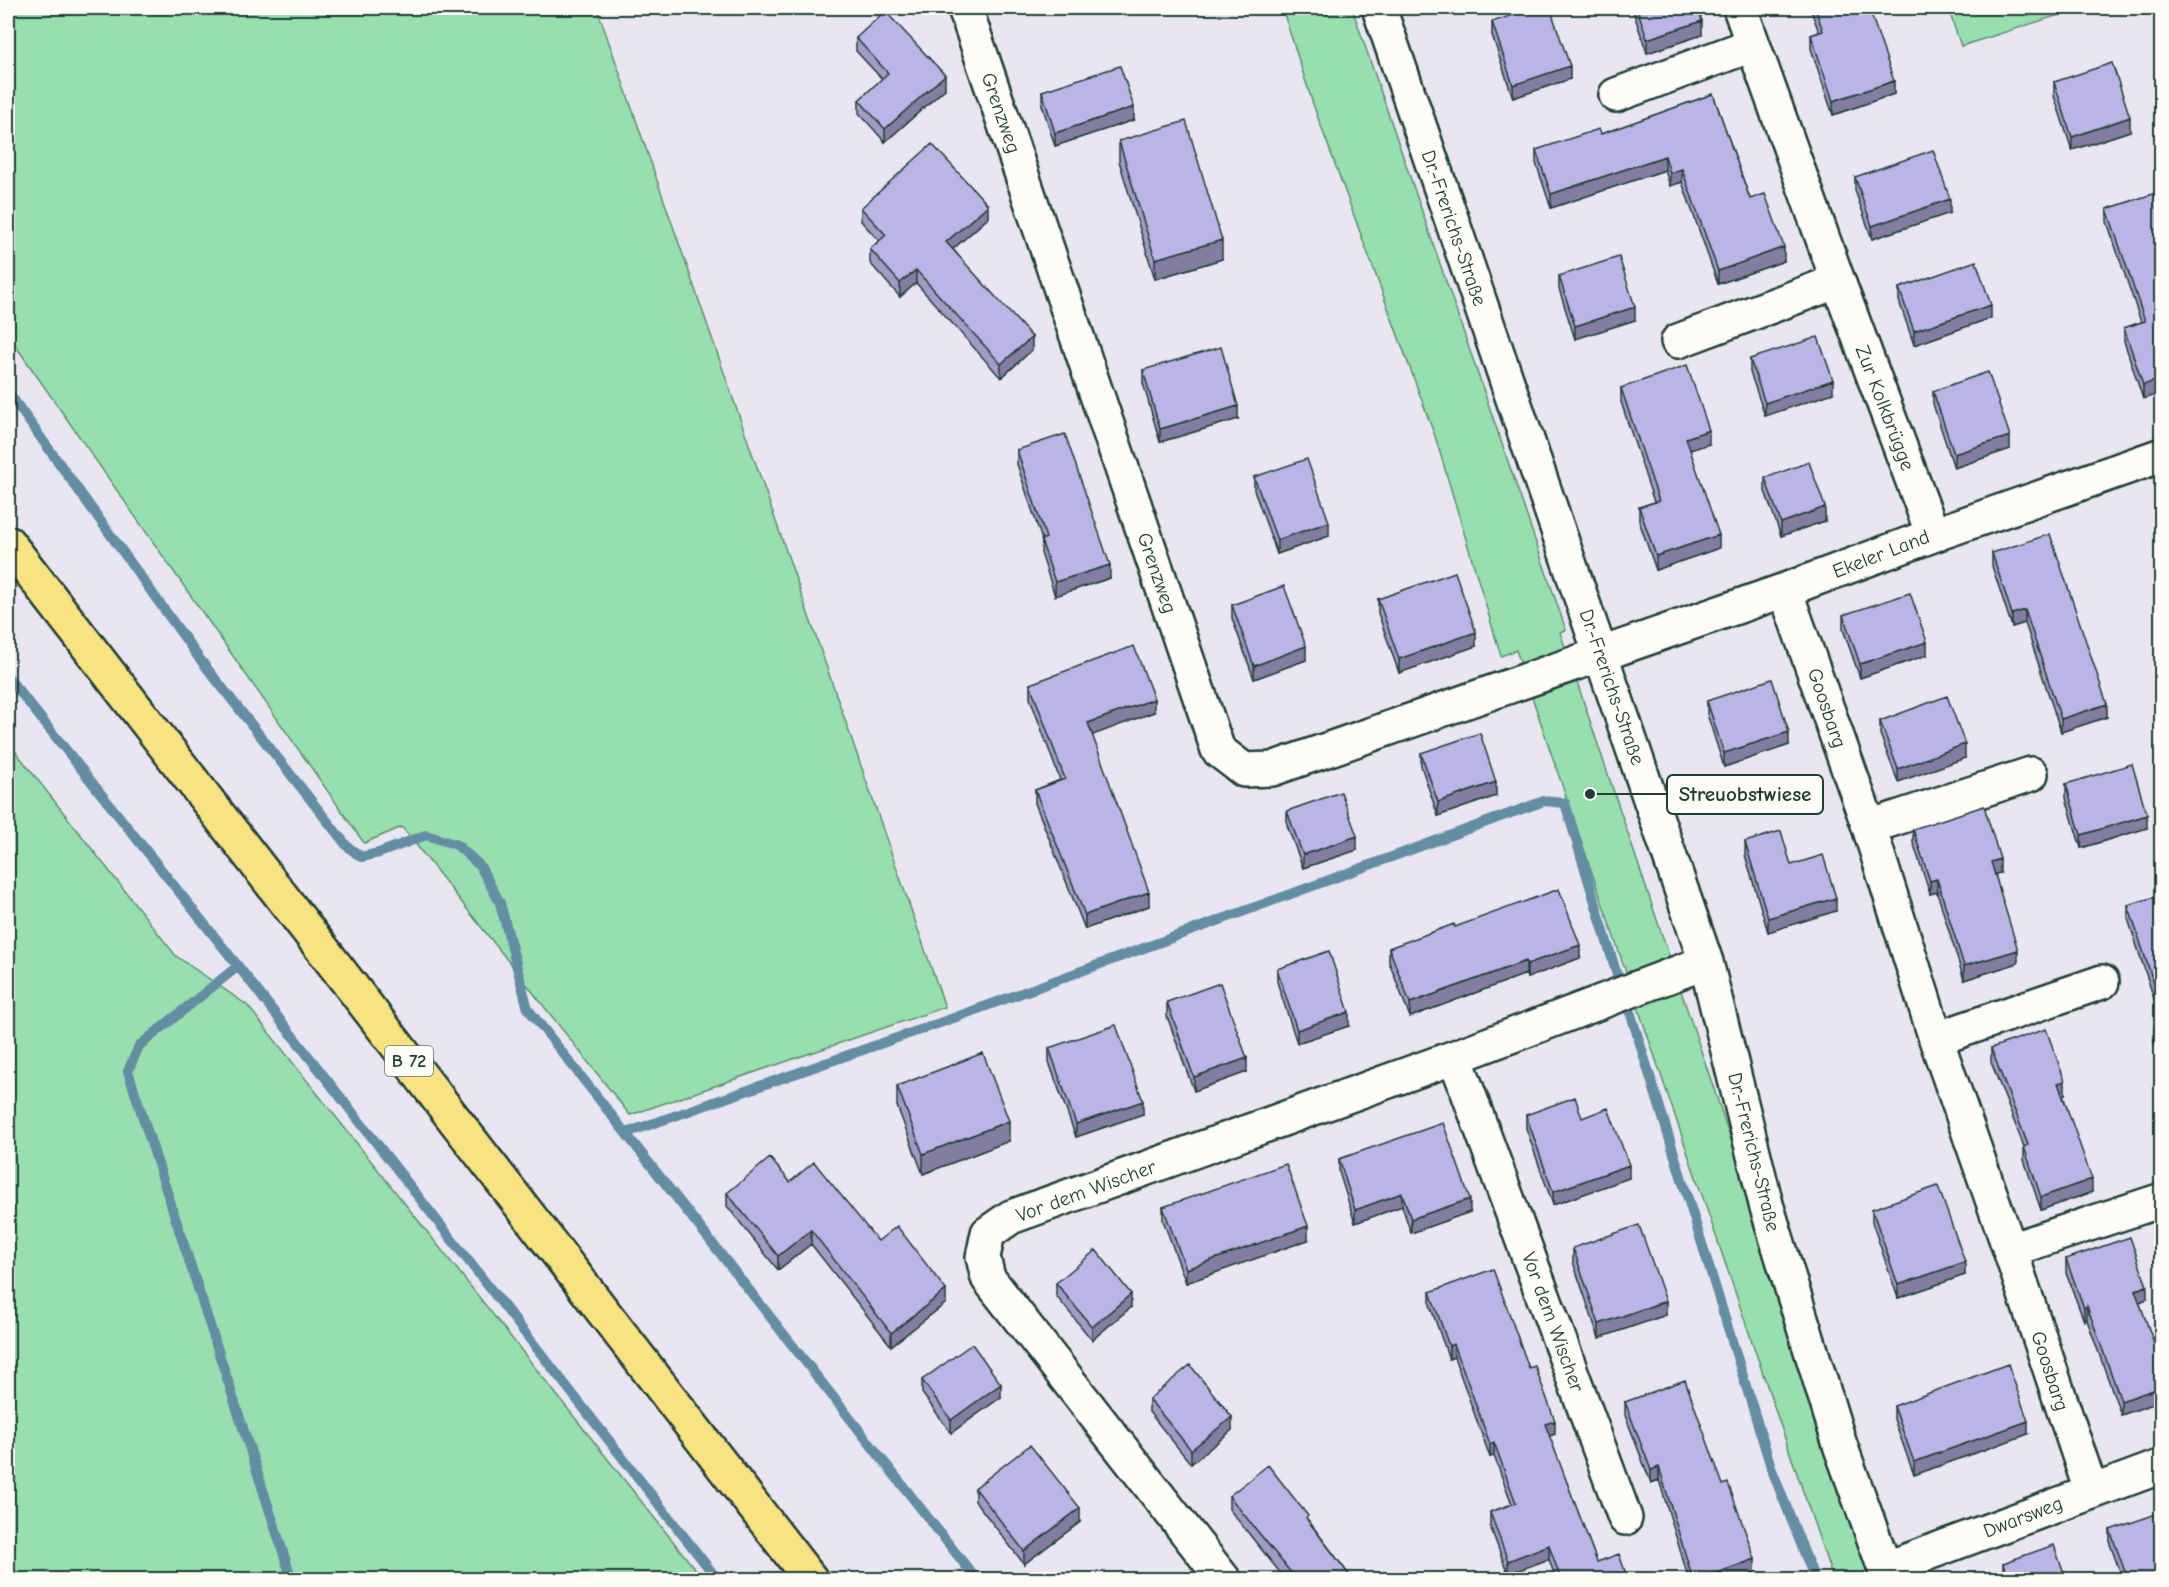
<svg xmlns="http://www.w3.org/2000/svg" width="2169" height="1587" font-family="'Comic Neue',sans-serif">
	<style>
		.green { fill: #97dfae; stroke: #5b8e71; stroke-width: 1.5 }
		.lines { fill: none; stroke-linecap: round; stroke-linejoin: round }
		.stream { stroke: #648da3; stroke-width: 10 }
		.minor-casing { stroke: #1f3d34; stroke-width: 38 }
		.major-casing { stroke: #1f3d34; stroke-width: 38 }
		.minor { stroke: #fdfcf7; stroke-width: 33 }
		.major { stroke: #f8e281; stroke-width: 33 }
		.wall { fill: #a19bc6; stroke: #1f3d34; stroke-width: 1.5 }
		.shaded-wall { fill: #837ea1; stroke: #1f3d34; stroke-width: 1.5 }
		.building { fill: #bbb4e6; stroke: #1f3d34; stroke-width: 1.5 }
		.labels { text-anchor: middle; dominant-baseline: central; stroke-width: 6; stroke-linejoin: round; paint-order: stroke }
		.shield { fill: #fdfcf7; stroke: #62766e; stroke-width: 1.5 }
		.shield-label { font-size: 18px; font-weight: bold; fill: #1f3d34 }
		.street-label { font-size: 20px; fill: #1f3d34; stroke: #fdfcf7 }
		.leader { fill: none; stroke: #1f3d34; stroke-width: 2 }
		.callout-dot { fill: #1f3d34; stroke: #fdfcf7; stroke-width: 2 }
		.callout { fill: #fdfcf7; stroke: #1f3d34; stroke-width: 2 }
		.callout-label { font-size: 21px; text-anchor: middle; font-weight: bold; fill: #1f3d34 }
	</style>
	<rect width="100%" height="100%" fill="#e9e6f2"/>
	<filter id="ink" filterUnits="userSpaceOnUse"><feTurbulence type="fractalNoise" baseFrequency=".0167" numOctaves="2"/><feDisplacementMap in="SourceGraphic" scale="12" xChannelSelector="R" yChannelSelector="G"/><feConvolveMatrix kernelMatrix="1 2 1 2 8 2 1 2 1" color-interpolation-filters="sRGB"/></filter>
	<g filter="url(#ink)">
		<path class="green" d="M 8,8 L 597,8 L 945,1007 L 630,1115 L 402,827 L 364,843 L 8,335 Z
			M 1282,8 L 1352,8 L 1566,630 L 1560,632 L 1879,1579 L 1833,1579 L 1516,650 L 1501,656 L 1435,436 L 1314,107 Z
			M 1948,8 L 2081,8 L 1961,46 Z
			M 8,742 L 176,956 L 247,1005 L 703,1579 L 8,1579 Z"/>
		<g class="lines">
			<path class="stream" d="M 8,392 L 199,658 L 347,846 L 361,857 L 379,853 L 426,835 L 457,845 L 480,866 L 500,903 L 528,1009 L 977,1580
				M 8,677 L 238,966 L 139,1046 L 128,1071 L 292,1580
				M 238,966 L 718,1580
				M 1628,1005 L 1772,1470 L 1815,1580
				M 626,1133 L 948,1020 L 1544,801 L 1565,803 L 1617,975"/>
			<g class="minor-casing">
				<path id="minor" d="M 965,8 L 1218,750 L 1244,770 L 1272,769 L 1785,590 L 1933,535 L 2162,455
					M 1379,8 L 1706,962 L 1766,1204 L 1840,1445 L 1889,1580
					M 1740,8 L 1838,281 L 1933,535
					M 1616,95 L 1752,45
					M 1678,341 L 1838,281
					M 1785,590 L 1869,827 L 1936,1039 L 2010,1250 L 2091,1491
					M 1869,827 L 2031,774
					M 1936,1039 L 2102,982
					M 1455,1057 L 1625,1518
					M 2010,1250 L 2162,1200
					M 1885,1569 L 2162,1466
					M 1224,1580 L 988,1278 L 983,1257 L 988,1233 L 1011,1217 L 1455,1057 L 1706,962"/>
			</g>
			<g class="major-casing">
				<path id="major" d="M 8,543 L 811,1580"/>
			</g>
			<use href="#minor" class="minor"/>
			<use href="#major" class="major"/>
		</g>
		<path class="wall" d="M 1632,8 L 1698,8 L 1702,35 L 1647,53 Z
			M 1810,8 L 1869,8 L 1894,94 L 1833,115 L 1811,49 L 1811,35 L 1819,32 Z
			M 1492,22 L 1570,79 L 1513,98 L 1492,35 Z
			M 856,38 L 945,89 L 885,142 L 859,113 L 859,100 L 882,79 L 856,51 Z
			M 2054,82 L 2130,131 L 2072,150 L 2054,96 Z
			M 1042,91 L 1134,120 L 1055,146 L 1042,105 Z
			M 1713,94 L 1750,199 L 1784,261 L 1718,284 L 1682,182 L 1670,186 L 1665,170 L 1551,208 L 1536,163 L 1536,150 L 1601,134 Z
			M 1119,141 L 1222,259 L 1155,279 L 1119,161 Z
			M 1855,177 L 1950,213 L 1872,239 L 1855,190 Z
			M 2162,191 L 2143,399 L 2124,341 L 2124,328 L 2141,322 L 2107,222 L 2107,209 Z
			M 861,208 L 988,218 L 953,249 L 1032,350 L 1001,378 L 916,283 L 900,297 L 870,263 L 870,249 L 879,241 L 861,221 Z
			M 1559,276 L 1635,320 L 1575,339 L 1559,289 Z
			M 1899,288 L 1991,318 L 1914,345 L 1899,301 Z
			M 1750,359 L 1833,393 L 1765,416 L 1750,372 Z
			M 1143,370 L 1238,419 L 1160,442 L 1143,383 Z
			M 1621,388 L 1709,444 L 1690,450 L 1719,548 L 1656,570 L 1639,521 L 1639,507 L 1654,502 L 1621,402 Z
			M 1933,391 L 2010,449 L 1954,468 L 1933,404 Z
			M 1017,450 L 1110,578 L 1055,596 L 1041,553 L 1042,540 L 1017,464 Z
			M 1254,477 L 1329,536 L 1277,554 L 1254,490 Z
			M 1765,478 L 1825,521 L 1781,536 L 1765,491 Z
			M 1992,553 L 2107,717 L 2061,732 L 2025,623 L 2012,627 L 1992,566 Z
			M 1378,599 L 1476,646 L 1399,673 L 1378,613 Z
			M 1232,605 L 1306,660 L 1254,679 L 1232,618 Z
			M 1843,615 L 1927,655 L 1860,678 L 1843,629 Z
			M 1030,684 L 1154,712 L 1092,735 L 1149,906 L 1085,929 L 1035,803 L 1035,790 L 1060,780 L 1030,698 Z
			M 1707,701 L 1789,745 L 1724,767 L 1707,714 Z
			M 1880,721 L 1965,758 L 1898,782 L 1880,734 Z
			M 1421,753 L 1496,796 L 1438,816 L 1421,766 Z
			M 2066,784 L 2147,828 L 2081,848 L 2066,798 Z
			M 1287,811 L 1357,850 L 1303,868 L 1287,825 Z
			M 1913,829 L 2000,873 L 1995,874 L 2018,963 L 1964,980 L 1937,892 L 1930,894 L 1913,842 Z
			M 1745,842 L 1791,865 L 1836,911 L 1768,932 L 1745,855 Z
			M 2162,895 L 2162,1061 L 2154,1043 L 2154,1029 L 2160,1017 L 2128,919 L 2128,905 Z
			M 1455,927 L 1580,958 L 1527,978 L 1526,974 L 1410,1017 L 1389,962 L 1389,948 Z
			M 1277,969 L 1349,1026 L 1297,1043 L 1277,982 Z
			M 1167,1002 L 1247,1072 L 1194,1091 L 1167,1016 Z
			M 1049,1048 L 1143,1114 L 1076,1137 L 1049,1062 Z
			M 1991,1048 L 2065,1094 L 2063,1095 L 2092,1192 L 2041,1210 L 2024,1160 L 2024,1147 L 1991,1062 Z
			M 897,1086 L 1009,1141 L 923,1174 L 897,1106 Z
			M 1526,1115 L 1582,1118 L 1629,1178 L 1553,1205 L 1526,1128 Z
			M 1339,1159 L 1470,1212 L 1411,1233 L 1402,1206 L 1355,1223 L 1339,1172 Z
			M 790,1182 L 878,1241 L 946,1303 L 891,1346 L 811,1244 L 778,1270 L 727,1206 L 727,1193 Z
			M 1163,1207 L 1308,1240 L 1186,1283 L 1163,1220 Z
			M 1872,1209 L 1965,1275 L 1898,1298 L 1872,1222 Z
			M 1573,1248 L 1666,1315 L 1599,1338 L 1573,1262 Z
			M 2066,1259 L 2147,1299 L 2139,1302 L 2162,1366 L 2162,1401 L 2121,1415 L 2087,1320 L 2084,1321 L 2066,1273 Z
			M 1056,1283 L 1131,1307 L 1092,1340 L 1056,1296 Z
			M 1430,1292 L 1529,1368 L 1555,1434 L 1549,1436 L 1597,1562 L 1628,1580 L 1556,1580 L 1549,1559 L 1508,1574 L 1490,1526 L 1490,1512 L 1512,1504 L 1494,1456 L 1490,1457 L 1454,1357 L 1449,1359 L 1430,1305 Z
			M 922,1380 L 1001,1397 L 951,1433 L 922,1393 Z
			M 1149,1399 L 1232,1430 L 1191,1464 L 1149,1412 Z
			M 1625,1402 L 1723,1485 L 1755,1573 L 1736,1580 L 1689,1580 L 1659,1480 L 1651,1483 L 1625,1415 Z
			M 1894,1406 L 2028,1434 L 1914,1475 L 1894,1419 Z
			M 975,1488 L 1080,1522 L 1024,1564 L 975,1501 Z
			M 1229,1496 L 1308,1520 L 1353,1580 L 1286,1580 L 1229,1509 Z
			M 2110,1530 L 2162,1580 L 2123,1580 L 2110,1544 Z
			M 2003,1563 L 2066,1580 L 2004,1580 L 2003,1576 Z"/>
		<path class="shaded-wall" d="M 1702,21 L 1702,35 L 1647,53 L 1647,39 Z
			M 1570,66 L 1570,79 L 1513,98 L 1513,85 Z
			M 945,75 L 945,89 L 885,142 L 885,129 Z
			M 1894,81 L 1894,94 L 1833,115 L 1833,101 Z
			M 1134,107 L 1134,120 L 1055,146 L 1055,133 Z
			M 2130,117 L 2130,131 L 2072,150 L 2072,137 Z
			M 1665,156 L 1665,170 L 1551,208 L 1551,194 Z
			M 1682,169 L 1682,182 L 1670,186 L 1670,173 Z
			M 1950,199 L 1950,213 L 1872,239 L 1872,226 Z
			M 988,205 L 988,218 L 946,255 L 946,242 Z
			M 1222,240 L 1222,259 L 1155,279 L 1155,259 Z
			M 1784,247 L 1784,261 L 1718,284 L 1718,271 Z
			M 916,270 L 916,283 L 900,297 L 900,283 Z
			M 1991,305 L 1991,318 L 1914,345 L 1914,331 Z
			M 1635,307 L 1635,320 L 1575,339 L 1575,326 Z
			M 1032,337 L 1032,350 L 1001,378 L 1001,364 Z
			M 2162,379 L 2162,393 L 2143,399 L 2143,385 Z
			M 1833,380 L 1833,393 L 1765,416 L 1765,403 Z
			M 1238,406 L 1238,419 L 1160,442 L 1160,429 Z
			M 1709,430 L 1709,444 L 1686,451 L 1686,438 Z
			M 2010,436 L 2010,449 L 1954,468 L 1954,454 Z
			M 1825,507 L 1825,521 L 1781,536 L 1781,523 Z
			M 1329,522 L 1329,536 L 1277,554 L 1277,540 Z
			M 1719,535 L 1719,548 L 1656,570 L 1656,556 Z
			M 1110,565 L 1110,578 L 1055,596 L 1055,582 Z
			M 2025,610 L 2025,623 L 2012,627 L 2012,614 Z
			M 1476,632 L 1476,646 L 1399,673 L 1399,659 Z
			M 1927,642 L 1927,655 L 1860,678 L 1860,664 Z
			M 1306,646 L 1306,660 L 1254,679 L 1254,666 Z
			M 1154,699 L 1154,712 L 1088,737 L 1088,723 Z
			M 2107,704 L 2107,717 L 2061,732 L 2061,719 Z
			M 1789,732 L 1789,745 L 1724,767 L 1724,753 Z
			M 1965,744 L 1965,758 L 1898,782 L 1898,769 Z
			M 1496,782 L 1496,796 L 1438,816 L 1438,802 Z
			M 2147,815 L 2147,828 L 2081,848 L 2081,835 Z
			M 1357,836 L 1357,850 L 1303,868 L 1303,855 Z
			M 2000,859 L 2000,873 L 1991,875 L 1991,862 Z
			M 1937,879 L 1937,892 L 1930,894 L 1930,881 Z
			M 1149,892 L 1149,906 L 1085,929 L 1085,915 Z
			M 1836,898 L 1836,911 L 1768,932 L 1768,918 Z
			M 1580,945 L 1580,958 L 1527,978 L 1527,964 Z
			M 2018,950 L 2018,963 L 1964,980 L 1964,966 Z
			M 1526,961 L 1526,974 L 1410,1017 L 1410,1003 Z
			M 1349,1012 L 1349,1026 L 1297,1043 L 1297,1030 Z
			M 1247,1058 L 1247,1072 L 1194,1091 L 1194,1077 Z
			M 2065,1081 L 2065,1094 L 2058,1097 L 2058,1083 Z
			M 1143,1101 L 1143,1114 L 1076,1137 L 1076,1124 Z
			M 1009,1121 L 1009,1141 L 923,1174 L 923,1154 Z
			M 1629,1165 L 1629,1178 L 1553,1205 L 1553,1192 Z
			M 2092,1179 L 2092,1192 L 2041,1210 L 2041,1197 Z
			M 1402,1193 L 1402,1206 L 1355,1223 L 1355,1210 Z
			M 1470,1199 L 1470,1212 L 1411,1233 L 1411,1219 Z
			M 1308,1226 L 1308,1240 L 1186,1283 L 1186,1269 Z
			M 811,1230 L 811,1244 L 778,1270 L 778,1256 Z
			M 1965,1262 L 1965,1275 L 1898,1298 L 1898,1285 Z
			M 2147,1286 L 2147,1299 L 2135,1304 L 2135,1290 Z
			M 946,1290 L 946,1303 L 891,1346 L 891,1333 Z
			M 1131,1294 L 1131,1307 L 1092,1340 L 1092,1327 Z
			M 1666,1301 L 1666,1315 L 1599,1338 L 1599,1324 Z
			M 2087,1306 L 2087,1320 L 2084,1321 L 2084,1308 Z
			M 1454,1344 L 1454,1357 L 1449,1359 L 1449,1346 Z
			M 1001,1384 L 1001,1397 L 951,1433 L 951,1420 Z
			M 2162,1387 L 2162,1401 L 2121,1415 L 2121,1401 Z
			M 1232,1417 L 1232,1430 L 1191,1464 L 1191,1450 Z
			M 1555,1421 L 1555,1434 L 1545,1438 L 1545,1424 Z
			M 2028,1421 L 2028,1434 L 1914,1475 L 1914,1462 Z
			M 1494,1442 L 1494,1456 L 1490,1457 L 1490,1444 Z
			M 1659,1467 L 1659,1480 L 1651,1483 L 1651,1470 Z
			M 1080,1508 L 1080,1522 L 1024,1564 L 1024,1551 Z
			M 1549,1545 L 1549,1559 L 1508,1574 L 1508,1561 Z
			M 1755,1559 L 1755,1573 L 1736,1580 L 1698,1580 Z"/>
		<path class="building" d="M 1534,8 L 1550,8 L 1570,66 L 1513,85 L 1492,22 Z
			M 1637,8 L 1698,8 L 1702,21 L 1647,39 Z
			M 1815,8 L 1869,8 L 1894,81 L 1833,101 L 1811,35 L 1823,31 Z
			M 885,11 L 945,75 L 885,129 L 859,100 L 888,73 L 856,38 Z
			M 2112,63 L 2130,117 L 2072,137 L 2054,82 Z
			M 1120,66 L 1134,107 L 1055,133 L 1042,91 Z
			M 1713,94 L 1750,199 L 1765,194 L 1784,247 L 1718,271 L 1682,169 L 1670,173 L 1665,156 L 1551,194 L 1536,150 L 1599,129 L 1601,134 Z
			M 1186,121 L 1222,240 L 1155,259 L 1119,141 Z
			M 932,144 L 988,205 L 946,242 L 1032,337 L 1001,364 L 916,270 L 900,283 L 870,249 L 886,235 L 861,208 Z
			M 1933,150 L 1950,199 L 1872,226 L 1855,177 Z
			M 2162,191 L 2162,379 L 2143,385 L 2124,328 L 2145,321 L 2107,209 Z
			M 1619,257 L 1635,307 L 1575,326 L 1559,276 Z
			M 1976,261 L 1991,305 L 1914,331 L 1899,288 Z
			M 1818,337 L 1833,380 L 1765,403 L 1750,359 Z
			M 1221,347 L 1238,406 L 1160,429 L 1143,370 Z
			M 1687,365 L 1709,430 L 1686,438 L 1719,535 L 1656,556 L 1639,507 L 1659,501 L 1621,388 Z
			M 1988,372 L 2010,436 L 1954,454 L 1933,391 Z
			M 1065,434 L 1110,565 L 1055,582 L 1041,540 L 1046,538 L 1017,450 Z
			M 1307,459 L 1329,522 L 1277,540 L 1254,477 Z
			M 1809,462 L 1825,507 L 1781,523 L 1765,478 Z
			M 2050,534 L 2107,704 L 2061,719 L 2025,610 L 2012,614 L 1992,553 Z
			M 1455,572 L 1476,632 L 1399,659 L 1378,599 Z
			M 1284,586 L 1306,646 L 1254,666 L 1232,605 Z
			M 1910,593 L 1927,642 L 1860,664 L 1843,615 Z
			M 1134,646 L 1154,699 L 1088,723 L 1149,892 L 1085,915 L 1035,790 L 1065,779 L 1030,684 Z
			M 1772,679 L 1789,732 L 1724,753 L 1707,701 Z
			M 1947,696 L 1965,744 L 1898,769 L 1880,721 Z
			M 1480,733 L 1496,782 L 1438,802 L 1421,753 Z
			M 2132,764 L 2147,815 L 2081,835 L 2066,784 Z
			M 1341,792 L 1357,836 L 1303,855 L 1287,811 Z
			M 1984,806 L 2000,859 L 1991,862 L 2018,950 L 1964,966 L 1937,879 L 1930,881 L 1913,829 Z
			M 1781,831 L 1791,865 L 1823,855 L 1836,898 L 1768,918 L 1745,842 Z
			M 1559,889 L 1580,945 L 1527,964 L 1526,961 L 1410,1003 L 1389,948 L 1454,924 L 1455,927 Z
			M 2162,895 L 2162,1008 L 2128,905 Z
			M 1329,951 L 1349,1012 L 1297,1030 L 1277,969 Z
			M 1220,983 L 1247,1058 L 1194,1077 L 1167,1002 Z
			M 2162,1014 L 2162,1048 L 2154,1029 Z
			M 1116,1025 L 1143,1101 L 1076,1124 L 1049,1048 Z
			M 2046,1029 L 2065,1081 L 2058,1083 L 2092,1179 L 2041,1197 L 2024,1147 L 2028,1145 L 1991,1048 Z
			M 983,1053 L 1009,1121 L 923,1154 L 897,1086 Z
			M 1575,1097 L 1582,1118 L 1608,1108 L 1629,1165 L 1553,1192 L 1526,1115 Z
			M 1443,1123 L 1470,1199 L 1411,1219 L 1402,1193 L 1355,1210 L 1339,1159 Z
			M 770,1158 L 790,1182 L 814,1162 L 878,1241 L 897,1226 L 946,1290 L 891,1333 L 811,1230 L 778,1256 L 727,1193 Z
			M 1286,1164 L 1308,1226 L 1186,1269 L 1163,1207 Z
			M 1938,1186 L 1965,1262 L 1898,1285 L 1872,1209 Z
			M 1639,1225 L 1666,1301 L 1599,1324 L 1573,1248 Z
			M 2130,1237 L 2147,1286 L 2135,1290 L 2162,1366 L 2162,1387 L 2121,1401 L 2087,1306 L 2084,1308 L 2066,1259 Z
			M 1096,1250 L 1131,1294 L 1092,1327 L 1056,1283 Z
			M 1493,1269 L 1529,1368 L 1535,1366 L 1555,1421 L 1545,1424 L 1597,1562 L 1619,1554 L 1628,1580 L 1561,1580 L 1549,1545 L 1508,1561 L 1490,1512 L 1516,1503 L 1494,1442 L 1490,1444 L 1454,1344 L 1449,1346 L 1430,1292 Z
			M 972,1344 L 1001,1384 L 951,1420 L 922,1380 Z
			M 2008,1364 L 2028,1421 L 1914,1462 L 1894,1406 Z
			M 1190,1365 L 1232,1417 L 1191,1450 L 1149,1399 Z
			M 1685,1380 L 1723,1485 L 1728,1483 L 1755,1559 L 1698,1580 L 1693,1580 L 1659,1467 L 1651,1470 L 1625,1402 Z
			M 1030,1445 L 1080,1508 L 1024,1551 L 975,1488 Z
			M 1268,1465 L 1308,1516 L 1306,1518 L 1353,1580 L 1297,1580 L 1229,1496 Z
			M 2162,1512 L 2162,1580 L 2128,1580 L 2110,1530 Z
			M 2054,1545 L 2066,1580 L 2009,1580 L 2003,1563 Z"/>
	</g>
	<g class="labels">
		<rect class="shield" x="385" y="1046" width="48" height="30" rx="4.5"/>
		<g class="shield-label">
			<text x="409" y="1061">B 72</text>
		</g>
		<g class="street-label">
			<text transform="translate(1001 113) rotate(71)">Grenzweg</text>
			<text transform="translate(1454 228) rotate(71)">Dr.-Frerichs-Straße</text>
			<text transform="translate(1885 408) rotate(69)">Zur Kolkbrügge</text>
			<text transform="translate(1881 554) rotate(-21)">Ekeler Land</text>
			<text transform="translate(1157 573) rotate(71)">Grenzweg</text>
			<text transform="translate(1612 687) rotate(71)">Dr.-Frerichs-Straße</text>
			<text transform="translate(1827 708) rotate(71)">Goosbarg</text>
			<text transform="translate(1754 1152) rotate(76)">Dr.-Frerichs-Straße</text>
			<text transform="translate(1086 1191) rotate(-20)">Vor dem Wischer</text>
			<text transform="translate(1553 1322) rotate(70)">Vor dem Wischer</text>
			<text transform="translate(2050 1371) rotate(72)">Goosbarg</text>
			<text transform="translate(2023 1517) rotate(-21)">Dwarsweg</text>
		</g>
	</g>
	<path class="leader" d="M1590 794L1667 794"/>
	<circle class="callout-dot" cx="1590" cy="794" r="6"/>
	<rect class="callout" x="1667" y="775" width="156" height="39" rx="6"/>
	<g class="callout-label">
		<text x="1745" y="801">Streuobstwiese</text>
	</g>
	<rect width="2169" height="1587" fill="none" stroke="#fdfcf7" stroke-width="30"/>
	<rect x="15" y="15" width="2139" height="1557" fill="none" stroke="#1f3d34" stroke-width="2" filter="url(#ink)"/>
</svg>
